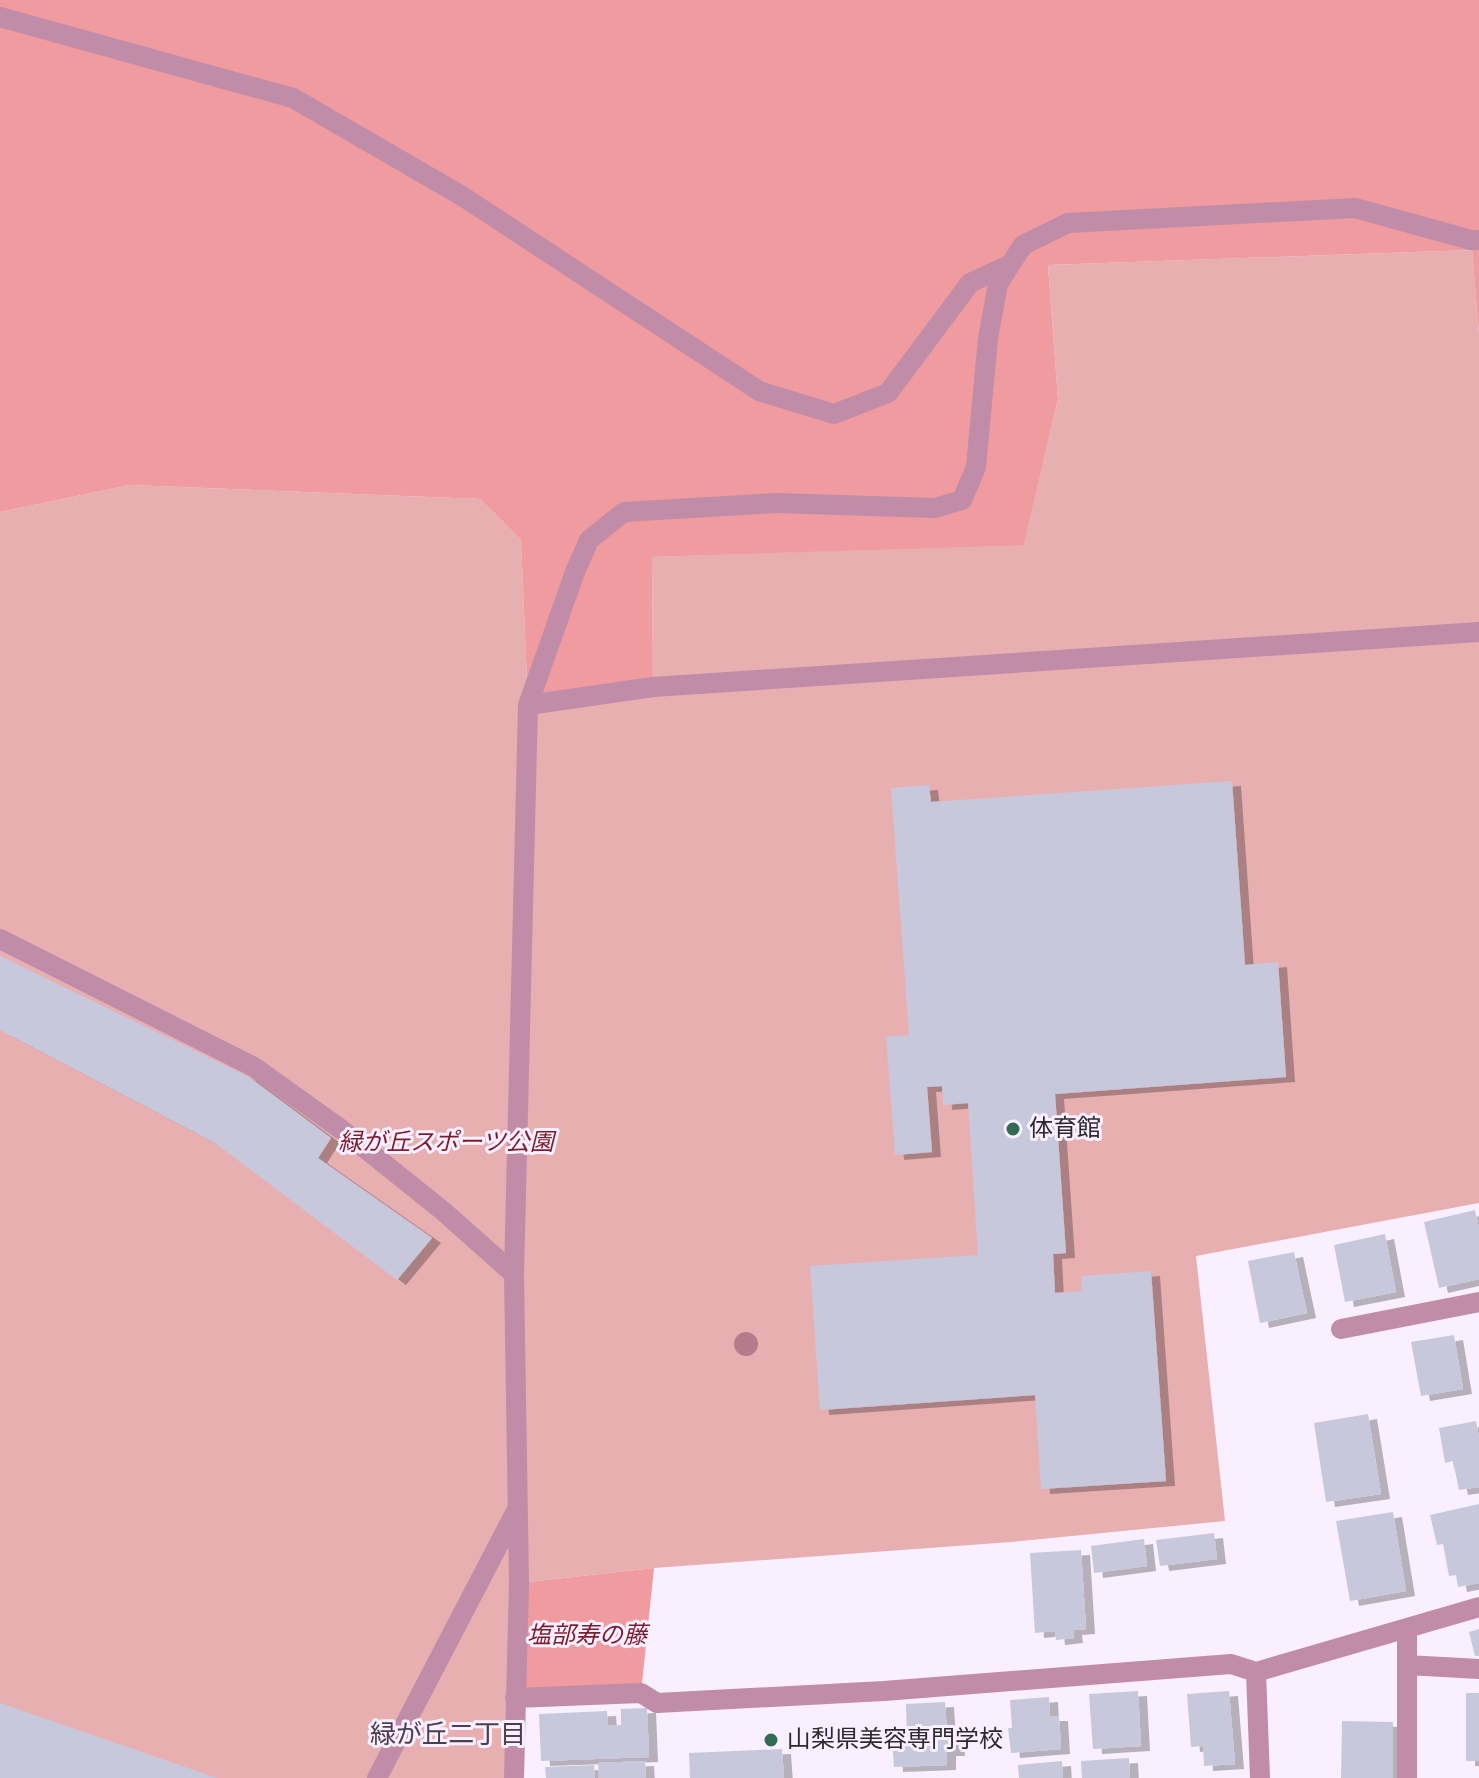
<svg xmlns="http://www.w3.org/2000/svg" width="1479" height="1778" font-family="Spectral,'Noto Sans JP',serif">
	<style>
		.green { fill: #e8afb1 }
		.forest { fill: #ef9b9f }
		.building { fill: #c8c8dc; filter: url(#shadow) }
		.lines { fill: none; stroke-linecap: round; stroke-linejoin: round }
		.minor { stroke: #c08ca7; stroke-width: 20 }
		.tree { fill: #b57b8a }
		.poi-dot { fill: #316b55; stroke: #f9effe; stroke-width: 3 }
		.labels { text-anchor: middle; dominant-baseline: central; stroke-width: 6; stroke-linejoin: round; paint-order: stroke }
		.poi-label { font-size: 24px; fill: #2e292f; stroke: #f9effe; text-anchor: start }
		.park-label { font-size: 24px; font-style: italic; fill: #7d1c2c; stroke: #f9effe }
		.neighbourhood-label { font-size: 26px; fill: #4a3f4e; stroke: #f9effe }
	</style>
	<defs>
		<filter id="shadow"><feDropShadow dx="9" dy="5" stdDeviation="0" flood-color="#0004"/></filter>
	</defs>
	<rect width="100%" height="100%" fill="#f9effe"/>
	<path class="green" d="M 1472,250 L 1479,335 L 1479,1203 L 1196,1256 L 1225,1521 L 1011,1542 L 654,1568 L 519,1583 L 514,1778 L 0,1778 L 0,512 L 130,485 L 480,499 L 521,540 L 528,704 L 653,686 L 652,557 L 1024,544 L 1058,399 L 1048,265 Z"/>
	<path class="forest" d="M 0,0 L 1479,0 L 1479,335 L 1472,250 L 1048,265 L 1058,399 L 1024,545 L 652,557 L 653,687 L 528,705 L 521,540 L 480,499 L 130,485 L 0,512 Z
		M 654,1568 L 641,1693 L 515,1698 L 519,1583 Z"/>
	<path class="building" d="M 1232,781 L 1245,965 L 1278,962 L 1286,1077 L 1055,1094 L 1066,1253 L 1053,1254 L 1055,1293 L 1082,1291 L 1081,1276 L 1151,1271 L 1166,1481 L 1041,1489 L 1035,1395 L 820,1410 L 810,1266 L 978,1255 L 968,1103 L 943,1105 L 942,1086 L 927,1087 L 932,1152 L 895,1155 L 886,1037 L 909,1035 L 891,788 L 929,785 L 931,802 Z
		M 0,956 L 249,1077 L 331,1138 L 318,1158 L 432,1238 L 397,1280 L 215,1143 L 0,1030 Z
		M 1475,1210 L 1479,1229 L 1479,1279 L 1439,1288 L 1424,1222 Z
		M 1385,1234 L 1396,1292 L 1345,1302 L 1334,1245 Z
		M 1294,1252 L 1307,1313 L 1260,1323 L 1248,1261 Z
		M 1454,1335 L 1463,1389 L 1421,1396 L 1411,1342 Z
		M 1368,1414 L 1381,1494 L 1326,1502 L 1314,1423 Z
		M 1476,1421 L 1479,1438 L 1479,1487 L 1459,1490 L 1453,1461 L 1445,1463 L 1439,1428 Z
		M 1479,1504 L 1479,1583 L 1458,1587 L 1456,1575 L 1449,1576 L 1443,1544 L 1437,1545 L 1430,1515 Z
		M 1393,1512 L 1406,1591 L 1350,1601 L 1336,1521 Z
		M 1214,1533 L 1217,1559 L 1160,1566 L 1156,1540 Z
		M 1144,1539 L 1147,1566 L 1094,1573 L 1091,1546 Z
		M 1081,1550 L 1086,1629 L 1073,1630 L 1074,1638 L 1056,1640 L 1055,1631 L 1035,1633 L 1030,1553 Z
		M 1479,1629 L 1479,1656 L 1475,1656 L 1469,1632 Z
		M 1138,1691 L 1141,1746 L 1093,1749 L 1089,1694 Z
		M 1229,1691 L 1235,1764 L 1204,1766 L 1203,1746 L 1191,1747 L 1187,1694 Z
		M 1466,1693 L 1479,1693 L 1479,1761 L 1466,1761 Z
		M 1049,1697 L 1050,1716 L 1059,1716 L 1061,1749 L 1011,1753 L 1008,1728 L 1012,1728 L 1010,1700 Z
		M 945,1702 L 947,1734 L 955,1734 L 956,1751 L 947,1751 L 947,1765 L 894,1767 L 892,1739 L 907,1739 L 906,1704 Z
		M 0,1703 L 217,1778 L 0,1778 Z
		M 647,1708 L 649,1757 L 541,1761 L 539,1714 L 607,1711 L 608,1726 L 621,1725 L 621,1709 Z
		M 1342,1721 L 1393,1722 L 1393,1778 L 1341,1778 Z
		M 782,1749 L 784,1778 L 690,1778 L 689,1753 Z
		M 1129,1758 L 1130,1778 L 1082,1778 L 1081,1761 Z
		M 645,1761 L 646,1778 L 599,1778 L 598,1763 Z
		M 1062,1761 L 1063,1778 L 1019,1778 L 1018,1765 Z
		M 594,1765 L 595,1778 L 546,1778 L 545,1767 Z"/>
	<g class="lines">
		<path class="minor" d="M 0,17 L 293,98 L 462,196 L 759,391 L 834,414 L 888,393 L 970,283 L 1011,264
			M 528,705 L 653,687 L 1479,632
			M 0,939 L 254,1067 L 342,1130 L 443,1211 L 514,1274
			M 1341,1329 L 1479,1302
			M 1407,1628 L 1407,1778
			M 1407,1665 L 1479,1669
			M 1256,1672 L 1260,1778
			M 515,1698 L 641,1693 L 657,1703 L 884,1691 L 1231,1664 L 1256,1672 L 1479,1607
			M 377,1778 L 515,1513
			M 514,1778 L 519,1583 L 514,1274 L 528,705 L 575,572 L 589,540 L 624,512 L 776,503 L 935,508 L 962,500 L 976,467 L 988,338 L 998,284 L 1023,245 L 1068,223 L 1355,208 L 1471,240 L 1479,240"/>
	</g>
	<circle class="tree" cx="746" cy="1344" r="12"/>
	<g class="poi-dot">
		<circle cx="1013" cy="1129" r="8"/>
		<circle cx="771" cy="1740" r="8"/>
	</g>
	<g class="labels">
		<g class="poi-label">
			<text x="1029" y="1129">体育館</text>
			<text x="787" y="1740">山梨県美容専門学校</text>
		</g>
		<g class="park-label">
			<text x="446" y="1143">緑が丘スポーツ公園</text>
			<text x="587" y="1636">塩部寿の藤</text>
		</g>
		<g class="neighbourhood-label">
			<text x="448" y="1735">緑が丘二丁目</text>
		</g>
	</g>
</svg>
